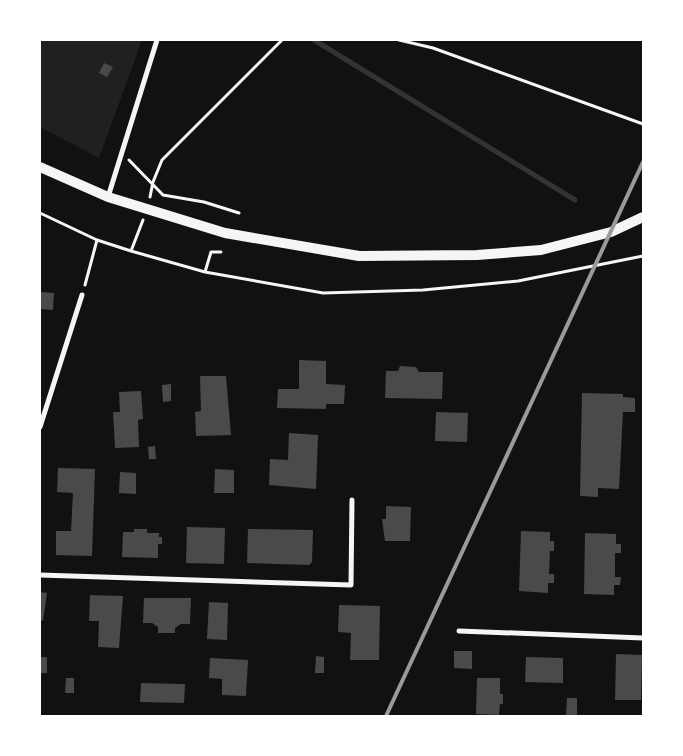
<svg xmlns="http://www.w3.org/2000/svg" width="683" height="756" font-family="Rubik,sans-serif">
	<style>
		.green { fill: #202020 }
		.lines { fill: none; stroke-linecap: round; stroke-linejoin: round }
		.stream { stroke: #333; stroke-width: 5 }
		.building { fill: #4a4a4a }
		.path { stroke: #f5f5f5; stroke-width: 3 }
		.minor { stroke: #f5f5f5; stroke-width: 5 }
		.secondary { stroke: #f5f5f5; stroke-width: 10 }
		.rail { stroke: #9a9a9a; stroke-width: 4 }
	</style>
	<rect width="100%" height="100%" fill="#111"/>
	<path class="green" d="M 40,40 L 142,40 L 99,158 L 40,127 Z"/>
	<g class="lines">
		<path class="stream" d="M 314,40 L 575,200"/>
	</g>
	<path class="building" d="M 104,63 L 113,67 L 107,77 L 99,73 Z
		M 40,292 L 54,293 L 53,310 L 40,309 Z
		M 299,360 L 326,361 L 326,384 L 345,385 L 344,404 L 326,404 L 326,409 L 277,408 L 278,389 L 299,389 Z
		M 400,366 L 416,367 L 419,372 L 443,372 L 442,399 L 385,398 L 386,371 L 398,371 Z
		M 200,376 L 226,376 L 231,435 L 196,436 L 195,412 L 201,411 Z
		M 171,384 L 171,401 L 163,402 L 162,385 Z
		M 141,391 L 143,419 L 138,420 L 139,447 L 115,448 L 113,412 L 120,412 L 119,392 Z
		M 582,393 L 623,394 L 623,397 L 635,398 L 635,412 L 623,412 L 619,489 L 598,488 L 598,497 L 580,496 Z
		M 436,412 L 468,413 L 467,442 L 435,441 Z
		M 289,433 L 318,435 L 316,489 L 269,485 L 270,459 L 288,460 Z
		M 155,446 L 156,459 L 149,459 L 148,447 Z
		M 58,468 L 95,469 L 92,556 L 56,555 L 56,531 L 71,531 L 73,493 L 57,492 Z
		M 215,469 L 234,470 L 234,493 L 214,493 Z
		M 120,472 L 136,473 L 136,494 L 119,493 Z
		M 386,506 L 411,507 L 410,541 L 385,541 L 382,519 L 386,519 Z
		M 187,527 L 225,528 L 224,564 L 186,563 Z
		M 134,529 L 147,529 L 147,533 L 159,533 L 159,537 L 162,537 L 162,544 L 158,544 L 158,558 L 122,557 L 123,532 L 134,532 Z
		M 248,529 L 313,530 L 312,562 L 309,565 L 247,563 Z
		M 521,531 L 550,532 L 550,541 L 554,541 L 554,551 L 550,551 L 549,574 L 554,574 L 554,583 L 548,583 L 548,593 L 519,591 Z
		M 585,533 L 616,534 L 616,544 L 621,544 L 621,553 L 615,553 L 615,577 L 621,577 L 620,585 L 614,585 L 614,595 L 584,594 Z
		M 40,592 L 47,593 L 43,621 L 40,620 Z
		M 90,595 L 123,596 L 119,648 L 98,647 L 99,621 L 89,621 Z
		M 144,598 L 191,598 L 190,624 L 181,624 L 175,628 L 175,633 L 158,633 L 158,627 L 152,623 L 143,623 Z
		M 209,602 L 228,603 L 227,640 L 207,639 Z
		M 339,605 L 380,606 L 379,660 L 350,660 L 351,633 L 338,632 Z
		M 454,651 L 472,651 L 472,669 L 454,668 Z
		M 616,654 L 642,655 L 641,700 L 615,700 Z
		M 316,656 L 324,657 L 324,673 L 315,673 Z
		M 40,657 L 47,657 L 47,673 L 40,673 Z
		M 526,657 L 563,658 L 563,683 L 525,682 Z
		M 210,658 L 248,660 L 246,696 L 222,695 L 222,679 L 209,678 Z
		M 66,678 L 74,678 L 74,693 L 65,693 Z
		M 477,678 L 500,678 L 500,694 L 503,694 L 503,704 L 500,704 L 499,715 L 476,714 Z
		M 141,683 L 185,684 L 184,703 L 140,702 Z
		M 567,698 L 577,698 L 577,716 L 566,716 Z"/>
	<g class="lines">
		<path class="path" d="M 399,40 L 433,48 L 643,124
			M 129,160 L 163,195 L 204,202 L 239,213
			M 150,197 L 153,182 L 162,160 L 282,40
			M 40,213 L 97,240 L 131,251 L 205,272 L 323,293 L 423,290 L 518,281 L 643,256
			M 131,251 L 143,220
			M 205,272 L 211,252 L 221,252
			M 85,285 L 97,240"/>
		<path class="minor" d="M 108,197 L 157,40
			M 40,427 L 82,295
			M 40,575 L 351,585 L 352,500
			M 459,631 L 643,638"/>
		<path class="secondary" d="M 40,167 L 108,197 L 225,233 L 359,256 L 477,255 L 541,250 L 611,232 L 643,217"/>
		<path class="rail" d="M 386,716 L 643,162"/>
	</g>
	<rect width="683" height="756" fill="none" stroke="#ffffff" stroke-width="82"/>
</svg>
